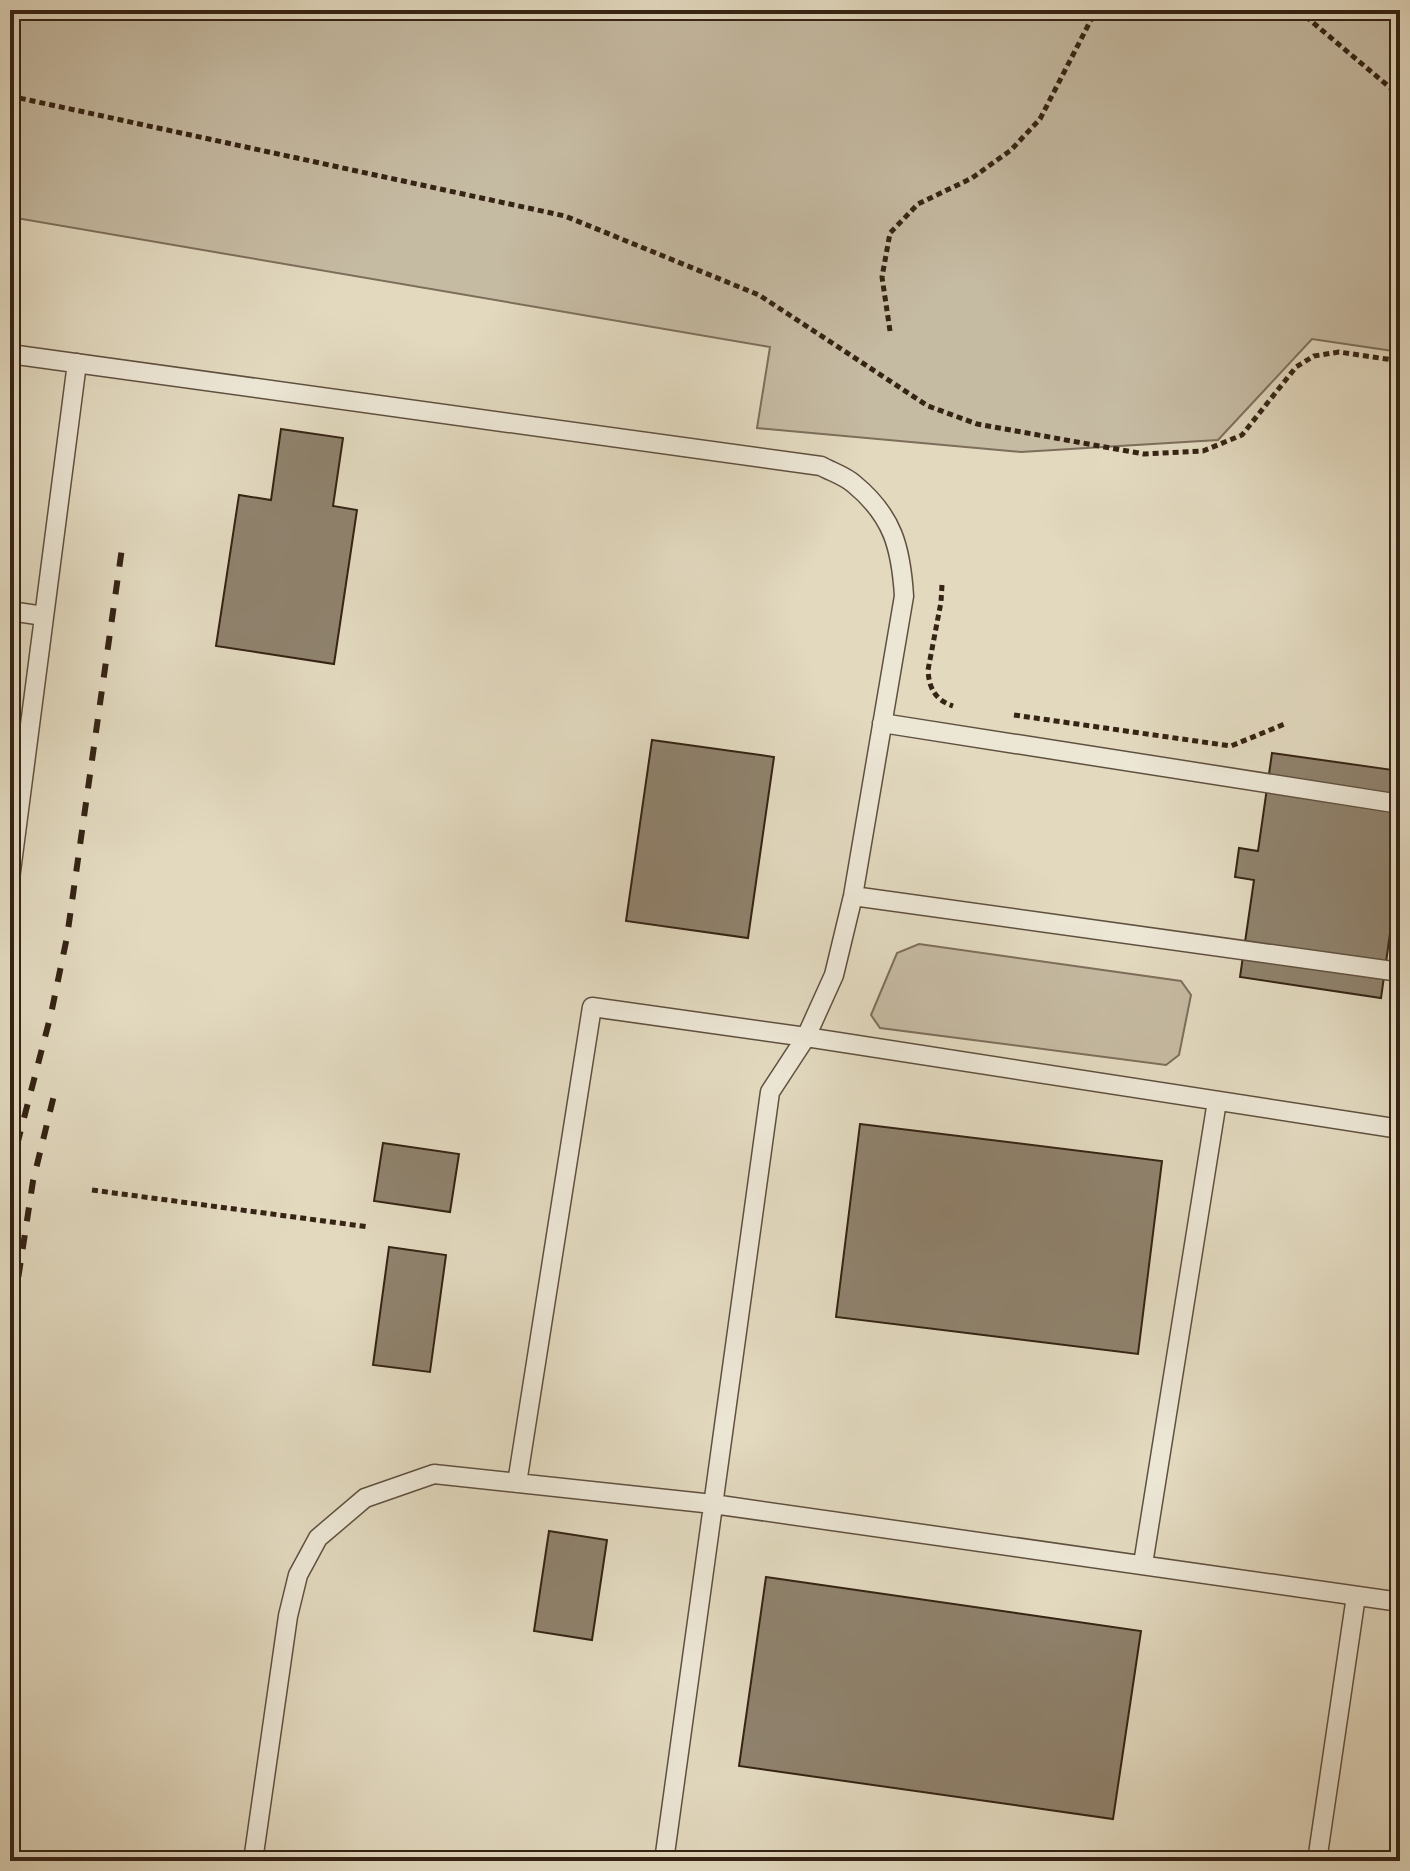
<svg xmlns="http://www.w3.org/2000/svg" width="1410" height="1871" font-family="'Libre Caslon Text',serif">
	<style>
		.green { fill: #c5baa2; stroke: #7d6e5b; stroke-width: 2 }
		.building { fill: #8f826d; stroke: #352314; stroke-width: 2 }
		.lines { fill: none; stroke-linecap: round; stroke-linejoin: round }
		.lane-casing { stroke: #60503f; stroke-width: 21 }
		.path { stroke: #352314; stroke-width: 5; stroke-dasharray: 6 4; stroke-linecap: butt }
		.lane { stroke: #ece6d5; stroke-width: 18 }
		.rail { stroke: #352314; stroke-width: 6; stroke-dasharray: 14 14; stroke-linecap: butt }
	</style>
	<rect width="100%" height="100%" fill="#e2d9bf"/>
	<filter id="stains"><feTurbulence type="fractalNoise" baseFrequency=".0025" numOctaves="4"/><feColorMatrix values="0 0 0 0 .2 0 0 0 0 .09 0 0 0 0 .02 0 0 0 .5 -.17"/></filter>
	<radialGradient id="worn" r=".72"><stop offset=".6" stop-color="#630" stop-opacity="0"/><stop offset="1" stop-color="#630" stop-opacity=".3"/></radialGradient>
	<path class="green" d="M 10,10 L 1400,10 L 1400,352 L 1312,339 L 1218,440 L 1021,452 L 757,428 L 770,347 L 10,217 Z
		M 919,944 L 1181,981 L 1191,995 L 1179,1055 L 1166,1065 L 880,1028 L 871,1015 L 897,953 Z"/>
	<path class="building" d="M 281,429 L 343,438 L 333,506 L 357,510 L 334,664 L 216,646 L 239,495 L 271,500 Z
		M 10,461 L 17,461 L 10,515 Z
		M 652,740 L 774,757 L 748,938 L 626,921 Z
		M 1272,753 L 1400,771 L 1400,862 L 1398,874 L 1400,874 L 1400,899 L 1395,898 L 1381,998 L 1240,977 L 1254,880 L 1235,877 L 1239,848 L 1258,851 Z
		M 860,1124 L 1162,1161 L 1138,1354 L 836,1317 Z
		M 383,1143 L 459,1154 L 450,1212 L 374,1201 Z
		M 389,1247 L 446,1255 L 430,1372 L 373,1365 Z
		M 549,1531 L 607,1540 L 592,1640 L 534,1631 Z
		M 766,1577 L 1141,1631 L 1113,1819 L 739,1766 Z"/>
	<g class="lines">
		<g class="lane-casing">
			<path id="lane" d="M 10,354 L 821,466 C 832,472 845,476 854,484 C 893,516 901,548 904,596 L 853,896 L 834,975 L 806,1037 L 770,1092 L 664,1861
				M 10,611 L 44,616
				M 882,723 L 1400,804
				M 10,879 L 77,363
				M 853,896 L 1400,972
				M 517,1483 L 592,1007 L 806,1037 L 1400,1129
				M 1143,1564 L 1217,1101
				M 253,1861 L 288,1616 L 298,1575 L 318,1538 L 365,1498 L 434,1474 L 713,1504 L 1400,1602
				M 1317,1861 L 1356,1596"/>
		</g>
		<path class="path" d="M 1298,10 L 1400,96
			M 10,96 L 565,216 L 759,295 L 928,406 L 977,424 L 1144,454 L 1203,451 L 1242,435 L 1296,367 L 1314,356 L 1339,352 L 1400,361
			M 890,331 L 882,277 L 890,233 L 918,204 L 972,178 L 1011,150 L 1040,119 L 1096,10
			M 942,585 L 941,602 L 928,670 C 929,688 935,700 953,706
			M 1014,715 L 1231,746 L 1287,723
			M 92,1190 L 369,1227"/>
		<use href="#lane" class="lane"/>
		<path class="rail" d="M 10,1172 L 51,1014 L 67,937 L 123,541
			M 10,1332 L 33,1181 L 56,1087"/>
	</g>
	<rect width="1410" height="1871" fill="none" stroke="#e2d9bf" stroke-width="40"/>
	<rect x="12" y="12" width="1386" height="1847" fill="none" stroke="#352314" stroke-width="4"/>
	<rect x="20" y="20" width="1370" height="1831" fill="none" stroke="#352314" stroke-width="2"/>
	<rect width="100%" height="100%" filter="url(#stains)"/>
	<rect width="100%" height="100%" fill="url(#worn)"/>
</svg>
